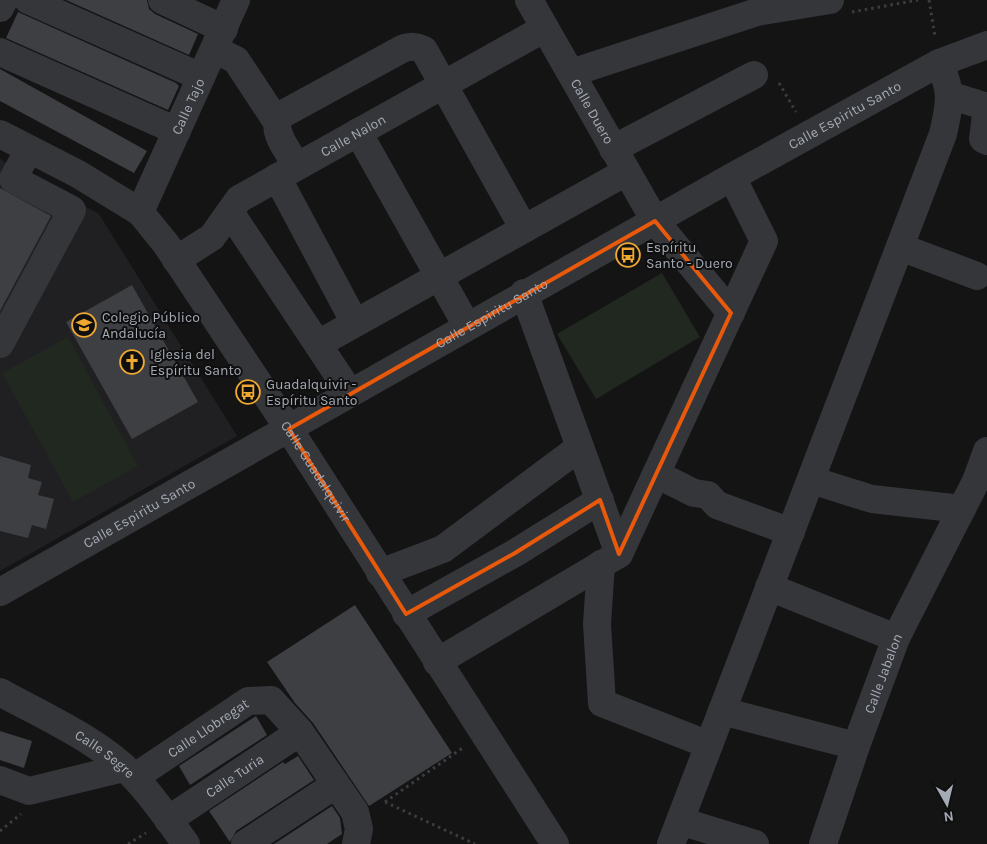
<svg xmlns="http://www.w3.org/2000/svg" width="987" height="844" font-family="Karla,sans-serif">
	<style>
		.built { fill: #202022 }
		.green { fill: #202820 }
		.building { fill: #3e3f42 }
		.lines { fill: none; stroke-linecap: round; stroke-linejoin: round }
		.path { stroke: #3b3d41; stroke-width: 3; stroke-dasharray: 2.5 4; stroke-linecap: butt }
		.minor { stroke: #35363a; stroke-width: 28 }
		.marked { fill: none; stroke: #e8590c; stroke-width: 4; stroke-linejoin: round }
		.labels { text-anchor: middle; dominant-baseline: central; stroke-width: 4; stroke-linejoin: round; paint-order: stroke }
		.street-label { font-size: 14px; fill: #a5abb5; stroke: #0f0f10 }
		.poi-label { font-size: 14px; fill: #a5abb5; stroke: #0f0f10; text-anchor: start }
	</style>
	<rect width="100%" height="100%" fill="#141415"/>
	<path class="built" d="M 0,159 L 99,214 L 237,436 L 0,571 Z"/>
	<path class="green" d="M 662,273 L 700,337 L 596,399 L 557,334 Z
		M 68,337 L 138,466 L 73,502 L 2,373 Z"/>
	<path class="building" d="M 66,0 L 147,0 L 149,9 L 155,14 L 198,34 L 189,55 Z
		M 18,12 L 176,83 L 179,86 L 168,110 L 6,38 Z
		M 0,69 L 147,151 L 134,173 L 0,101 Z
		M 0,188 L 51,216 L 0,311 Z
		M 132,285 L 198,402 L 132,439 L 66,322 Z
		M 0,456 L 31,465 L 28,478 L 42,482 L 38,495 L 54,499 L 46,529 L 32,525 L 28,538 L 0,531 Z
		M 355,605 L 452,753 L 369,806 L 313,723 L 295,703 L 267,662 Z
		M 256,716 L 267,735 L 190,785 L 179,766 Z
		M 0,731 L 32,741 L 24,768 L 0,760 Z
		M 298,756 L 314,780 L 236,831 L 230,842 L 209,811 L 283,762 L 285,764 Z
		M 332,806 L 340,818 L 342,834 L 327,844 L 274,844 Z"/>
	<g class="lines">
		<path class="path" d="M 929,0 L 935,36
			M 852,12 L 918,0
			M 779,83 L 796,112
			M 385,802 L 464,747
			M 385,802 L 475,844
			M 0,831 L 21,814
			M 128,844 L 146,833"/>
		<g class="minor">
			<path d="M 28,0 L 201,77"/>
			<path d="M 162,0 L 224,29"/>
			<path id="s1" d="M 529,0 L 655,221 L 731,313"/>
			<path d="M 0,8 L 4,0"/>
			<path d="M 214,49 L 236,60 L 277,122"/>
			<path d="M 0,52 L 177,131"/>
			<path d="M 571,73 L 757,12 L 830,0"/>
			<path d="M 949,95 L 987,107"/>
			<path d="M 987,107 L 983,139 L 987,141"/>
			<path d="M 358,132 L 467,326"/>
			<path id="s2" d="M 0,134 L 78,174 L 140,212 L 166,244 L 289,429 L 555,844"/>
			<path d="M 613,149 L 754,75"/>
			<path d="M 297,166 C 289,152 269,130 281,115 L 402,49 C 411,46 416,46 424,50 L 524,229"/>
			<path d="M 277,177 L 355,323"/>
			<path id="s3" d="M 140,212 L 236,0"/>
			<path d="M 230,212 L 350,393"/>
			<path d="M 900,247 L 977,276"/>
			<path id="s4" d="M 176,260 L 212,237 L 239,199 L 545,28"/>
			<path d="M 524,293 L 619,554"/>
			<path d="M 0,344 L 72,210 L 13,179 L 29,149"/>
			<path d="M 318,344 L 626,172"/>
			<path d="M 656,474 L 694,493 L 708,495 L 717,505 L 791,532"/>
			<path d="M 811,480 L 872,499 L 962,509"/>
			<path d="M 601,564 L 597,624 L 602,703 L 709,745"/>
			<path d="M 380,573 L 443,549 L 580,447"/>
			<path d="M 769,587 L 896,638"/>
			<path id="s5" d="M 0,592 L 732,177 L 939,63 L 987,45"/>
			<path d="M 406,614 L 515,553 L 600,500"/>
			<path d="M 437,662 L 619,554 L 764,241 L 732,177"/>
			<path id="s6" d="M 0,692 C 43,716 101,741 135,778 C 154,798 170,822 186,844"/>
			<path d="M 722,711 L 856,746"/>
			<path id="s7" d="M 135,777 L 248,701 L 271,700 L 300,732 L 355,812 L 359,829 L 356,844"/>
			<path d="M 0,780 L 29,791 L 124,768"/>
			<path id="s8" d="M 168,820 L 300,732"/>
			<path d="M 680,821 L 755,844"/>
			<path d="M 245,844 L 335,785"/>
			<path d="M 671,844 L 943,134 C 950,103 953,92 939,63"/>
			<path id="s9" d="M 823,844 L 856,746 L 896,638 L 976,481 L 987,451"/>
		</g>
	</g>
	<path class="marked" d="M 655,221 L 731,313 L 619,554 L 600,500 L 515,553 L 406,614 L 289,429 Z"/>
	<defs>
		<g id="bus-ring" transform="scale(1.25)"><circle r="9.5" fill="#0f0f10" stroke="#efa832" stroke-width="1.5"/><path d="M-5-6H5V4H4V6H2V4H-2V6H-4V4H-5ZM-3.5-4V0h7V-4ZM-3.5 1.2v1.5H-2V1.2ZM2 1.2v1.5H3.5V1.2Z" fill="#efa832"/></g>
		<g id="school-ring" transform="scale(1.25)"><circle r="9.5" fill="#0f0f10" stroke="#efa832" stroke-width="1.5"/><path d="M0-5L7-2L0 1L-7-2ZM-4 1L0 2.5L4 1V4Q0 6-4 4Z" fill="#efa832"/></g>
		<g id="church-ring" transform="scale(1.25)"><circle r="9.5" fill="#0f0f10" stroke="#efa832" stroke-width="1.5"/><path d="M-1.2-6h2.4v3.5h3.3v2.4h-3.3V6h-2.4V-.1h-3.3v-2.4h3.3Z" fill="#efa832"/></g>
	</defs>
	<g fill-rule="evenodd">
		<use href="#bus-ring" x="628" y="255"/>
		<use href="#school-ring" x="84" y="325"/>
		<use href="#church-ring" x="132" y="362"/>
		<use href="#bus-ring" x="248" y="392"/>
	</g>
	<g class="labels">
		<g class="street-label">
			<text stroke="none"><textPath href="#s3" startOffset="116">Calle Tajo</textPath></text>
			<text stroke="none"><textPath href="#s1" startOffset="128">Calle Duero</textPath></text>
			<text stroke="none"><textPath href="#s5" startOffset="970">Calle Espiritu Santo</textPath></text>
			<text stroke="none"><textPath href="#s4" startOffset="220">Calle Nalon</textPath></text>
			<text stroke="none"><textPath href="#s5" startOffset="565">Calle Espiritu Santo</textPath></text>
			<text stroke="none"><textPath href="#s2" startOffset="474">Calle Guadalquivir</textPath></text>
			<text stroke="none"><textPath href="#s5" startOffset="160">Calle Espiritu Santo</textPath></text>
			<text stroke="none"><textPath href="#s9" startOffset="181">Calle Jabalon</textPath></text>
			<text stroke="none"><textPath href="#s7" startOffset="88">Calle Llobregat</textPath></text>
			<text stroke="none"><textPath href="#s6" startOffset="122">Calle Segre</textPath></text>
			<text stroke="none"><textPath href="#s8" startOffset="80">Calle Turia</textPath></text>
		</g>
		<g class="poi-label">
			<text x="646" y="247">Espíritu<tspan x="646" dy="16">Santo - Duero</tspan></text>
			<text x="102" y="317">Colegio Público<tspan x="102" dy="16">Andalucía</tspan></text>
			<text x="150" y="354">Iglesia del<tspan x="150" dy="16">Espíritu Santo</tspan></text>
			<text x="266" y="384">Guadalquivir -<tspan x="266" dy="16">Espíritu Santo</tspan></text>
		</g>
	</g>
	<g transform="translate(947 804) rotate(172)" stroke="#0f0f10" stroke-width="4" paint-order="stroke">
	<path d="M0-4L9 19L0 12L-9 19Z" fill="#a5abb5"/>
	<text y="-8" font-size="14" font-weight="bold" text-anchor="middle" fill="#a5abb5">N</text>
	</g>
</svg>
